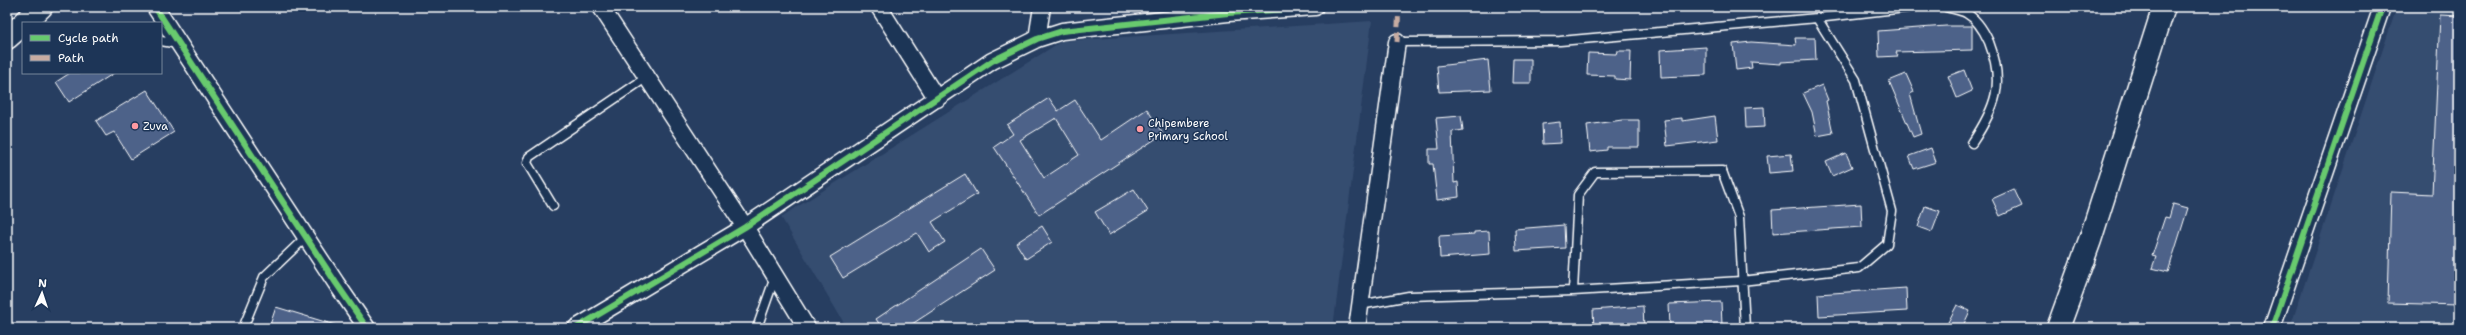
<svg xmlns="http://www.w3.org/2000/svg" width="2466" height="335" font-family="'Shantell Sans',sans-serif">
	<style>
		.built { fill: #364d70 }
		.building { fill: #4d6289; stroke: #fff; fill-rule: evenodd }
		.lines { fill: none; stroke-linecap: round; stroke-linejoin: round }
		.lane-casing { stroke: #fff; stroke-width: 11 }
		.street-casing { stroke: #fff; stroke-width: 19 }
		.secondary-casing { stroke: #fff; stroke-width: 25 }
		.lane { stroke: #1d3557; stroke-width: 8 }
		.street { stroke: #1d3557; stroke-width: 16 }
		.secondary { stroke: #1d3557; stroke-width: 22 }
		.quiet { stroke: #c7aca2; stroke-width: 5; stroke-dasharray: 10 5; stroke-linecap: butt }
		.cycleway-casing { stroke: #1d3557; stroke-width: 8 }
		.cycleway { stroke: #67ca6e; stroke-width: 6 }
		.poi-dot { fill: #ff9aa2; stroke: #1d3557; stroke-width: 1.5 }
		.labels { text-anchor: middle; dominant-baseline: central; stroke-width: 3; stroke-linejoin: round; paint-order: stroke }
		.poi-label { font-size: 11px; fill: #fff; stroke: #1d3557; text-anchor: start }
	</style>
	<rect width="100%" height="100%" fill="#273e61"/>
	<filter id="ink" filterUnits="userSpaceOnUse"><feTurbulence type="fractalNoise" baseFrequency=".025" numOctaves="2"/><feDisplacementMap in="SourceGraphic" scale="8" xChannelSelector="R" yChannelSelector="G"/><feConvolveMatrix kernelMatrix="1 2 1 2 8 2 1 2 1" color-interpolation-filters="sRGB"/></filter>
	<g filter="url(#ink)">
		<path class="built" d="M 2397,7 L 2459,7 L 2459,328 L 2290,328 Z
			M 1372,21 L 1333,328 L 847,328 L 781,217 L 1062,41 Z"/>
		<path class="building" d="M 2440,15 L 2459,16 L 2459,305 L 2388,303 L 2391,192 L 2432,194 Z
			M 1946,26 L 1972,26 L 1972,50 L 1896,52 L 1898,56 L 1879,57 L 1878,31 Z
			M 1795,38 L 1815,38 L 1816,60 L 1781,62 L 1781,64 L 1751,62 L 1752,68 L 1736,70 L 1733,44 L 1751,42 L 1796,45 Z
			M 1706,47 L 1706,75 L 1661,77 L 1660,50 Z
			M 1617,51 L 1631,51 L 1630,80 L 1615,79 L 1615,76 L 1587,75 L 1588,53 L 1616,54 Z
			M 1513,59 L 1531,59 L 1531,83 L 1512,83 Z
			M 1488,60 L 1491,90 L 1439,92 L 1437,66 Z
			M 1964,70 L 1972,91 L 1957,98 L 1948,76 Z
			M 70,73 L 114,73 L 69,102 L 56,82 Z
			M 1906,74 L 1914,92 L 1910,94 L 1921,134 L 1913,137 L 1889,81 Z
			M 1822,85 L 1828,100 L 1826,101 L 1833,133 L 1817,136 L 1812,112 L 1803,93 Z
			M 147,90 L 174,132 L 131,159 L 114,132 L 106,136 L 96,121 Z
			M 1049,98 L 1058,111 L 1075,100 L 1101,140 L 1147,109 L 1163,134 L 1039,215 L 994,147 L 1013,134 L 1007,125 ZM 1056,118 L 1079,155 L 1044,178 L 1020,140 Z
			M 1764,107 L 1765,127 L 1746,128 L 1745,108 Z
			M 1461,116 L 1463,130 L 1452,132 L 1454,183 L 1458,182 L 1459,197 L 1437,200 L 1433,164 L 1429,164 L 1429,149 L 1439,149 L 1436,118 Z
			M 1715,116 L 1718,140 L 1667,146 L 1664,120 L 1682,118 L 1682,121 Z
			M 1622,120 L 1639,120 L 1639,147 L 1607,147 L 1607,150 L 1590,152 L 1587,125 Z
			M 1560,122 L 1561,143 L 1543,144 L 1542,124 Z
			M 1931,148 L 1936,162 L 1914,169 L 1909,156 Z
			M 1846,153 L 1852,167 L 1832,176 L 1826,162 Z
			M 1791,154 L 1793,171 L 1769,173 L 1767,156 Z
			M 965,174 L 977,194 L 932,222 L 945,242 L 929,252 L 917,233 L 843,278 L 830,257 Z
			M 1134,189 L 1148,211 L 1109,235 L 1095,212 Z
			M 2014,189 L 2022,206 L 2000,216 L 1992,199 Z
			M 1861,204 L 1862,227 L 1773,233 L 1772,210 Z
			M 2173,204 L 2188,208 L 2168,272 L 2152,268 L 2156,257 L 2152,256 L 2165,217 L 2169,218 Z
			M 1925,206 L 1940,211 L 1932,232 L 1918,227 Z
			M 1564,225 L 1565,248 L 1516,251 L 1515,229 Z
			M 1042,226 L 1052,242 L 1026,259 L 1016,243 Z
			M 1489,231 L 1490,254 L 1440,258 L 1439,236 L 1474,234 L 1474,232 Z
			M 981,249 L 995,270 L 906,328 L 882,328 L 876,319 Z
			M 1906,288 L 1907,311 L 1819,316 L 1818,294 Z
			M 1721,302 L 1722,325 L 1670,327 L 1669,304 Z
			M 1957,305 L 1970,311 L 1962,328 L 1945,328 Z
			M 1643,306 L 1644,328 L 1594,328 L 1593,310 Z
			M 276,307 L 335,325 L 334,328 L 269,328 Z"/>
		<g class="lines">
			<g class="lane-casing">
				<path id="lane" d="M 1946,7 C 1952,9 1960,10 1966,13 C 1977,19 1984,31 1989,42 C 2005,84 1996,107 1972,143
					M 1817,18 L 1914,7
					M 161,41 L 178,44
					M 553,206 L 527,163 L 529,157 L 647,77
					M 1573,291 L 1578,195 L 1595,172 L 1722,171 L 1739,217 L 1745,328
					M 1360,305 L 1409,296 L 1573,291 L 1741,281 L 1859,268 L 1887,244 L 1892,211 L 1856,80 L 1817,18 L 1560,41 L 1397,42
					M 243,328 L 264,277 L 306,237
					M 757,328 L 775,277"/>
			</g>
			<g class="street-casing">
				<path id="street" d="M 155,7 L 336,283 L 367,328
					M 601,7 L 745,227 L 807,328
					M 879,7 L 937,99
					M 1037,39 L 1042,7
					M 576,328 L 745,227 L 992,61 L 1037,39 L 1062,31 L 1228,13 L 1315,7
					M 1357,328 L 1397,42
					M 2272,328 L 2382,7"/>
			</g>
			<g class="secondary-casing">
				<path id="secondary" d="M 24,23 L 41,7
					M 7,38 L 23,24
					M 2058,328 L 2090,240 L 2164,7"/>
			</g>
			<use href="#lane" class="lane"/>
			<use href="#street" class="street"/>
			<use href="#secondary" class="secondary"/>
			<path class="quiet" d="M 1397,42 L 1399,7"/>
			<g class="cycleway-casing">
				<path id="cycleway" d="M 155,7 L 336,283 L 367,328
					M 576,328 L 745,227 L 992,61 L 1037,39 L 1062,31 L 1228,13 L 1315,7
					M 2272,328 L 2382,7"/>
			</g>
			<use href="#cycleway" class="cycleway"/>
		</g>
	</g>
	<g class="poi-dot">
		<circle cx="135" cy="126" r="4"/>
		<circle cx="1140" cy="129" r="4"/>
	</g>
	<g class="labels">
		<g class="poi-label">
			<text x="1148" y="123">Chipembere<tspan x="1148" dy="13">Primary School</tspan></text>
			<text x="143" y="126">Zuva</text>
		</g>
	</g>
	<rect width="2466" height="335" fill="none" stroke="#1d3557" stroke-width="24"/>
	<rect x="12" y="12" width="2442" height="311" fill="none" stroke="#fff" stroke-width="1.5" filter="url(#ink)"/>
	<rect x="22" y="22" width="140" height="52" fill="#1d3557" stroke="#77869a"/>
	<rect x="30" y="35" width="20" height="6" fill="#67ca6e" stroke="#77869a"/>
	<text x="58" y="42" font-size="12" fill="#ffffff">Cycle path</text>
	<rect x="30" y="55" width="20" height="6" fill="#c7aca2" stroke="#77869a"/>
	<text x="58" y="62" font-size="12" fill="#ffffff">Path</text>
	<g transform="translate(42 293) rotate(3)" stroke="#1d3557" stroke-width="3" paint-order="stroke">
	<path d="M0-3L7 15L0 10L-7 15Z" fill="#ffffff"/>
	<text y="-6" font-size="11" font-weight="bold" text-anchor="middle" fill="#ffffff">N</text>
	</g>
</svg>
